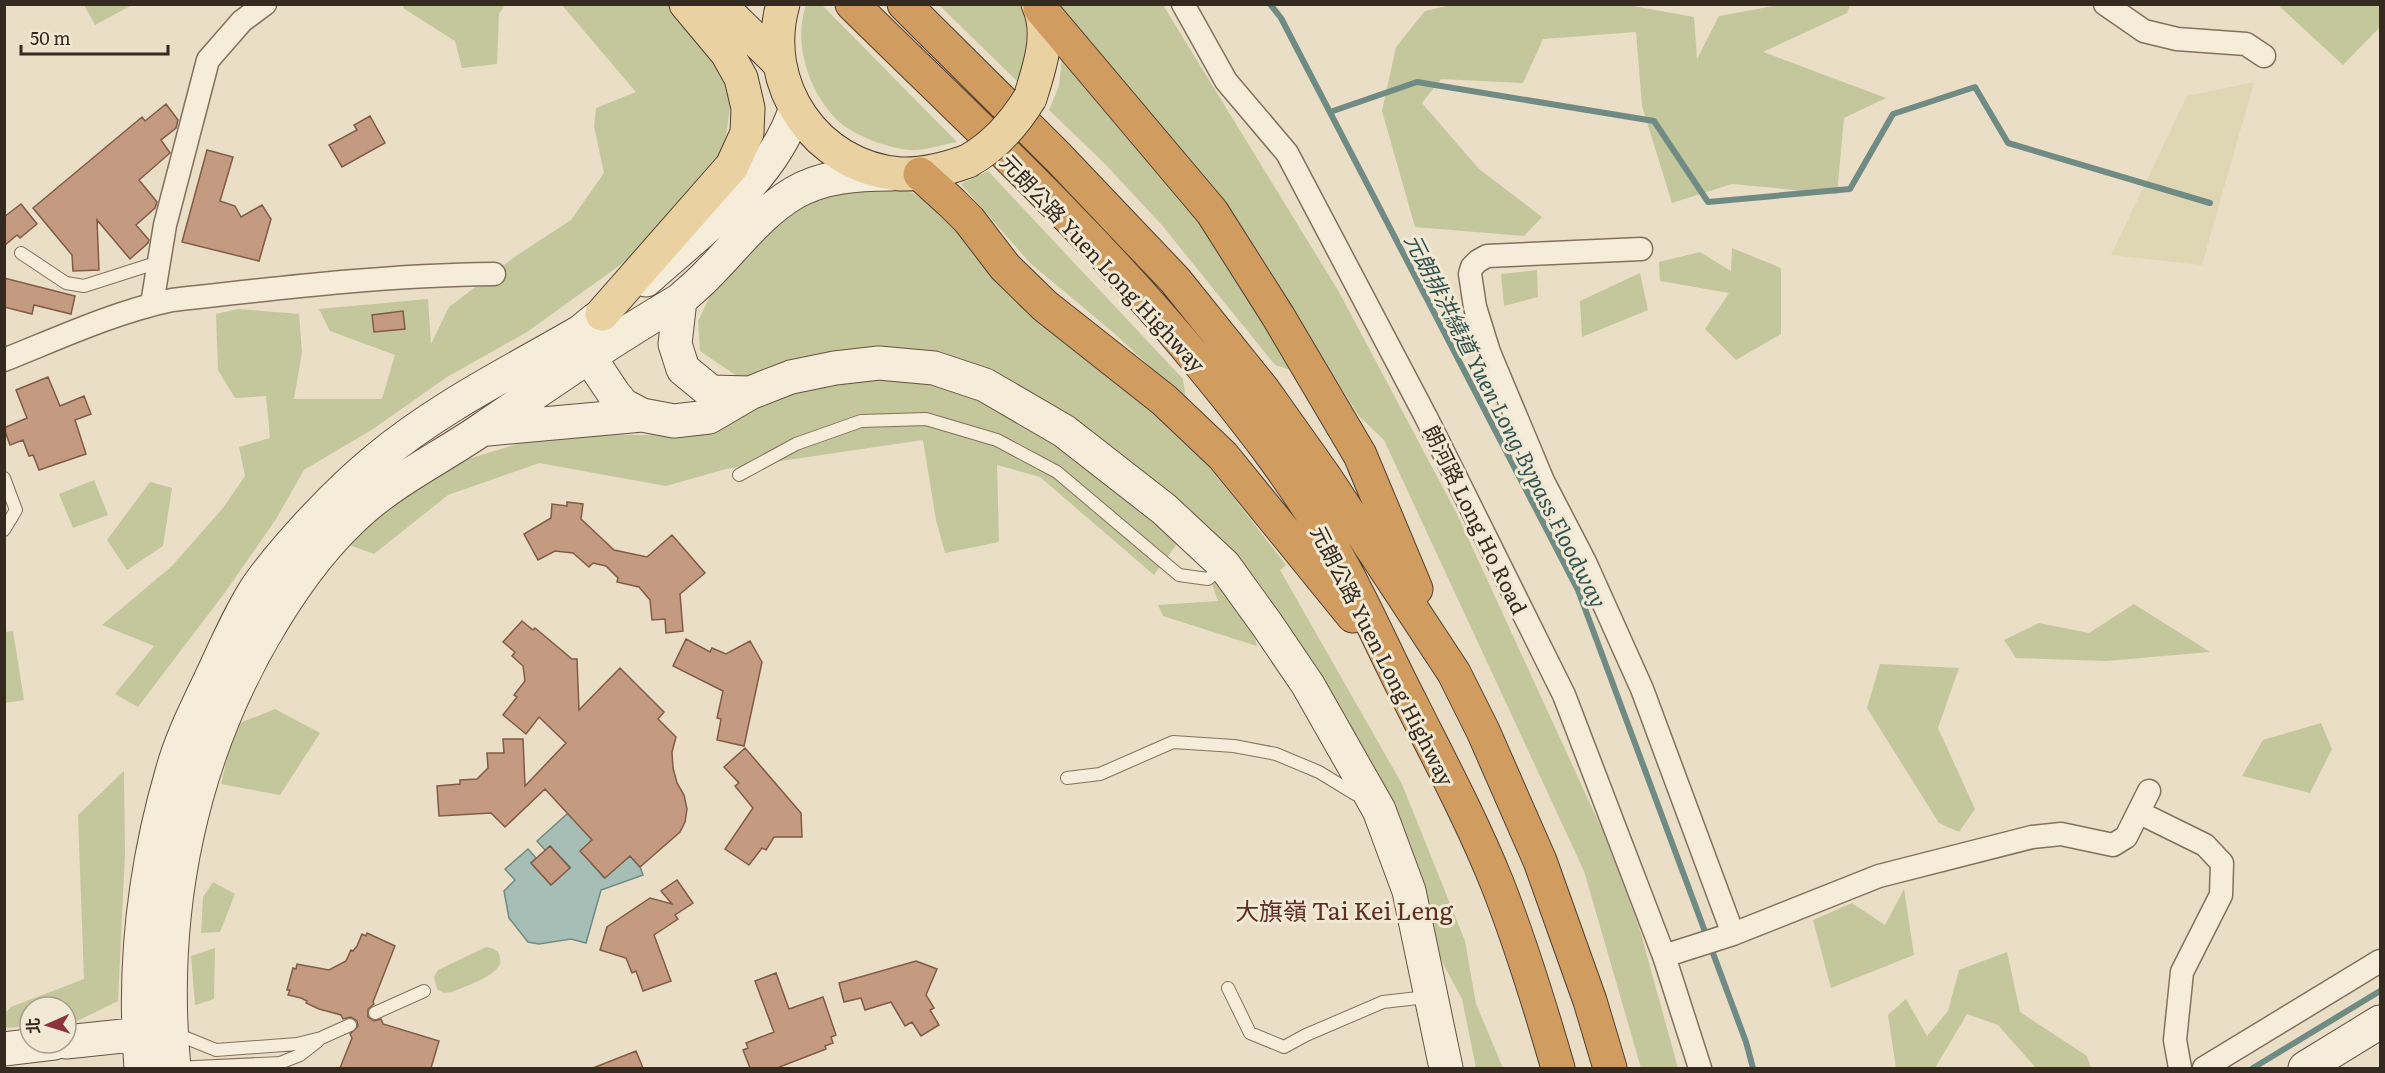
<svg xmlns="http://www.w3.org/2000/svg" width="2385" height="1073" font-family="Literata,'Noto Sans TC',serif">
	<style>
		.farmland { fill: #dfd7b4 }
		.green { fill: #c3c79b }
		.water { fill: #a7beb7; stroke: #6f8b83; stroke-width: 1.5 }
		.lines { fill: none; stroke-linecap: round; stroke-linejoin: round }
		.stream { stroke: #6f8b83; stroke-width: 6 }
		.building { fill: #c49b80; stroke: #805b46; stroke-width: 1.5 }
		.lane-casing { stroke: #83715e; stroke-width: 14 }
		.street-casing { stroke: #83715e; stroke-width: 25 }
		.secondary-casing { stroke: #655241; stroke-width: 35 }
		.primary-casing { stroke: #524031; stroke-width: 35 }
		.highway-casing { stroke: #524031; stroke-width: 35 }
		.lane { stroke: #f5ecd9; stroke-width: 12 }
		.street { stroke: #f5ecd9; stroke-width: 22 }
		.secondary { stroke: #f5ecd9; stroke-width: 33 }
		.primary { stroke: #e9d1a2; stroke-width: 33 }
		.highway { stroke: #d09c60; stroke-width: 33 }
		.primary-bridge-casing { stroke: #524031; stroke-width: 35; stroke-linecap: butt }
		.primary-bridge { stroke: #e9d1a2; stroke-width: 33 }
		.labels { text-anchor: middle; dominant-baseline: central; stroke-width: 6; stroke-linejoin: round; paint-order: stroke }
		.street-label { font-size: 21px; fill: #352a20; stroke: #f2e9d5 }
		.water-label { font-size: 22px; font-style: italic; fill: #315350; stroke: #f2e9d5 }
		.quarter-label { font-size: 24px; fill: #5d2e24; stroke: #f2e9d5 }
	</style>
	<rect width="100%" height="100%" fill="#eadec6"/>
	<path class="farmland" d="M 2254,82 L 2202,265 L 2111,255 L 2187,96 Z"/>
	<path class="green" d="M 405,4 L 505,5 L 499,14 L 497,64 L 462,68 L 455,41 L 403,8 Z
		M 1455,4 L 1628,5 L 1694,17 L 1697,59 L 1719,16 L 1779,5 L 1850,5 L 1847,13 L 1763,52 L 1886,98 L 1844,118 L 1837,194 L 1732,184 L 1672,203 L 1642,106 L 1636,32 L 1543,39 L 1523,83 L 1441,79 L 1422,103 L 1479,169 L 1542,217 L 1524,236 L 1415,227 L 1382,111 L 1396,47 L 1425,11 Z
		M 84,5 L 132,5 L 95,25 Z
		M 562,5 L 672,5 L 715,59 L 725,84 L 730,107 L 726,137 L 711,170 L 641,250 L 527,332 L 447,377 L 373,429 L 304,470 L 276,519 L 226,591 L 138,707 L 115,694 L 154,646 L 102,625 L 172,566 L 223,508 L 245,476 L 239,447 L 270,438 L 266,396 L 235,398 L 218,370 L 216,314 L 238,309 L 299,314 L 302,352 L 294,399 L 382,399 L 395,355 L 330,331 L 319,309 L 428,299 L 431,344 L 449,307 L 516,256 L 571,220 L 604,173 L 594,126 L 596,108 L 636,92 Z
		M 806,5 L 822,5 L 957,142 C 943,144 925,151 912,150 C 889,149 852,135 836,119 C 808,90 793,43 806,5 Z
		M 939,5 L 1022,5 C 1031,30 1026,56 1017,81 Z
		M 1060,5 L 1163,5 L 1339,292 L 1457,514 L 1604,834 L 1639,927 L 1678,1068 L 1641,1068 L 1584,871 L 1384,440 L 1359,416 L 1225,206 L 1163,128 L 1063,11 Z
		M 2278,5 L 2380,5 L 2380,27 L 2343,65 Z
		M 1062,57 L 1190,206 L 1294,371 L 1275,365 L 1161,224 L 1104,163 L 1049,110 L 1059,86 Z
		M 988,171 L 1183,379 L 1186,400 L 1114,333 L 1030,263 L 961,184 Z
		M 893,187 L 913,193 L 933,206 L 1053,332 L 1170,426 L 1208,465 L 1286,565 L 1280,570 L 1402,784 L 1465,941 L 1476,1004 L 1503,1068 L 1476,1068 L 1462,999 L 1431,941 L 1411,845 L 1382,792 L 1250,619 L 1257,646 L 1163,616 L 1158,605 L 1218,601 L 1204,562 L 1177,544 L 1154,575 L 1040,477 L 997,465 L 999,542 L 945,553 L 936,520 L 923,440 L 726,469 L 666,486 L 539,463 L 448,495 L 374,554 L 349,545 L 373,513 L 435,469 L 550,434 L 644,435 L 704,429 L 743,380 L 700,351 L 698,321 L 721,274 L 756,234 L 822,190 Z
		M 1732,248 L 1781,268 L 1781,334 L 1736,360 L 1705,329 L 1729,293 L 1660,281 L 1659,262 L 1700,252 L 1731,271 Z
		M 1537,270 L 1538,297 L 1504,306 L 1501,274 Z
		M 1640,273 L 1648,310 L 1582,337 L 1580,301 Z
		M 94,480 L 108,515 L 73,528 L 59,494 Z
		M 150,482 L 172,488 L 163,546 L 127,570 L 107,540 Z
		M 2134,604 L 2210,652 L 2106,661 L 2016,658 L 2004,640 L 2039,623 L 2089,633 Z
		M 13,631 L 24,700 L 5,703 L 5,632 Z
		M 1880,664 L 1959,668 L 1938,728 L 1975,809 L 1959,832 L 1939,823 L 1867,708 Z
		M 275,709 L 320,733 L 280,795 L 221,784 L 235,725 Z
		M 2321,723 L 2332,749 L 2310,793 L 2242,776 L 2263,740 Z
		M 124,771 L 125,853 L 118,1001 L 69,1025 L 66,1025 L 66,1007 L 30,1007 L 30,1026 L 5,1028 L 5,1013 L 11,1007 L 84,979 L 78,815 Z
		M 213,882 L 235,894 L 220,932 L 201,933 L 203,897 Z
		M 1904,889 L 1914,955 L 1831,988 L 1813,920 L 1852,903 L 1885,925 Z
		M 486,947 C 493,948 499,950 500,958 C 505,974 465,986 452,992 L 444,993 L 437,989 L 434,977 L 438,970 Z
		M 215,948 L 214,999 L 195,1005 L 191,956 Z
		M 2007,952 L 2020,1012 L 2087,1056 L 2091,1068 L 2036,1068 L 1998,1025 L 1967,1014 L 1935,1068 L 1896,1068 L 1888,1015 L 1906,999 L 1927,1036 L 1948,1011 L 1959,970 Z"/>
	<path class="water" d="M 576,806 L 592,840 L 581,851 L 604,878 L 630,856 L 640,867 L 643,875 L 601,890 L 586,943 L 571,939 L 539,944 L 528,942 L 509,918 L 504,891 L 515,880 L 505,869 L 528,849 L 536,858 L 531,863 L 551,885 L 570,867 L 550,846 L 545,850 L 537,841 Z"/>
	<g class="lines">
		<path class="stream" d="M 1270,4 L 1281,18 L 1578,590 L 1746,1042 L 1753,1068
			M 1330,112 L 1417,82 L 1654,121 L 1708,202 L 1850,189 L 1893,114 L 1975,87 L 2008,143 L 2210,203
			M 2253,1068 L 2380,991"/>
	</g>
	<path class="building" d="M 166,104 L 178,120 L 176,128 L 161,140 L 170,153 L 139,180 L 157,202 L 155,208 L 136,225 L 149,240 L 148,243 L 130,259 L 97,220 L 99,270 L 73,271 L 72,255 L 33,208 L 142,117 L 145,121 Z
		M 370,116 L 385,143 L 342,167 L 329,145 L 357,130 L 354,125 Z
		M 207,150 L 233,157 L 220,201 L 235,206 L 241,217 L 262,205 L 271,219 L 259,261 L 182,242 Z
		M 21,204 L 37,224 L 20,238 L 17,235 L 4,246 L 4,217 Z
		M 4,278 L 75,296 L 71,314 L 34,305 L 32,314 L 4,307 Z
		M 403,311 L 405,329 L 374,332 L 372,315 Z
		M 48,377 L 60,406 L 84,396 L 91,414 L 75,420 L 86,454 L 39,470 L 33,455 L 29,456 L 23,440 L 10,445 L 4,428 L 27,418 L 16,390 Z
		M 567,502 L 583,504 L 581,519 L 614,550 L 647,557 L 672,535 L 705,573 L 680,594 L 683,631 L 666,633 L 665,619 L 652,620 L 650,600 L 639,587 L 617,582 L 618,578 L 606,566 L 593,563 L 589,567 L 573,553 L 555,551 L 538,560 L 524,534 L 551,518 L 552,504 L 567,506 Z
		M 522,621 L 533,630 L 535,628 L 572,659 L 577,659 L 579,710 L 620,668 L 664,712 L 658,719 L 676,737 L 672,752 L 673,768 L 677,783 L 684,795 L 687,809 L 685,822 L 680,832 L 640,867 L 630,856 L 605,878 L 580,851 L 592,840 L 545,789 L 505,827 L 491,813 L 439,816 L 437,786 L 460,784 L 460,780 L 477,779 L 488,768 L 487,753 L 504,753 L 503,739 L 523,739 L 525,786 L 566,743 L 539,717 L 526,734 L 503,715 L 517,697 L 514,695 L 525,681 L 523,666 L 512,656 L 515,652 L 503,642 Z
		M 686,639 L 710,652 L 712,648 L 726,654 L 750,641 L 762,662 L 744,746 L 717,740 L 721,719 L 717,718 L 723,691 L 673,666 Z
		M 745,748 L 801,813 L 802,837 L 774,837 L 766,850 L 762,848 L 749,865 L 725,849 L 753,808 L 735,786 L 739,783 L 724,767 Z
		M 550,846 L 570,868 L 551,885 L 531,863 Z
		M 677,880 L 693,903 L 675,915 L 678,919 L 654,935 L 671,981 L 643,991 L 636,971 L 632,973 L 626,958 L 600,950 L 607,927 L 650,898 L 672,904 L 661,891 Z
		M 367,933 L 395,946 L 373,1002 L 374,1004 L 368,1009 L 368,1017 L 374,1021 L 381,1019 L 383,1024 L 439,1041 L 431,1068 L 340,1068 L 352,1038 L 350,1034 L 358,1026 L 357,1021 L 351,1017 L 343,1019 L 341,1015 L 319,1009 L 306,1003 L 307,1001 L 301,998 L 288,995 L 290,990 L 287,990 L 293,968 L 296,969 L 297,964 L 329,970 L 346,961 L 351,950 L 353,951 L 357,946 L 362,934 L 366,936 Z
		M 916,961 L 937,969 L 926,995 L 934,1008 L 930,1010 L 939,1025 L 921,1036 L 912,1022 L 905,1026 L 891,1002 L 865,1010 L 861,998 L 844,1002 L 839,983 Z
		M 776,973 L 789,1009 L 823,997 L 836,1035 L 831,1037 L 833,1043 L 825,1046 L 826,1049 L 777,1068 L 750,1068 L 743,1050 L 748,1048 L 746,1043 L 774,1032 L 755,981 Z
		M 636,1051 L 643,1068 L 593,1068 Z"/>
	<g class="lines">
		<g class="lane-casing">
			<path id="lane" d="M 21,253 L 66,283 L 84,286 L 159,262
				M 739,475 L 796,444 L 861,421 L 926,419 L 997,440 L 1057,472 L 1179,575 L 1208,579 L 1223,566
				M 4,478 L 16,510 L 4,530
				M 1067,778 L 1100,774 L 1173,742 L 1234,746 L 1276,754 L 1319,772 L 1355,794 L 1364,793
				M 1228,988 L 1250,1033 L 1284,1047 L 1306,1035 L 1383,1002 L 1418,998 L 1428,993
				M 375,1013 L 424,991
				M 174,1033 L 216,1050 L 297,1044 L 321,1038 L 350,1025
				M 174,1068 L 280,1063 L 300,1055 L 318,1041"/>
		</g>
		<g class="street-casing">
			<path id="street" d="M 1183,4 L 1226,81 L 1287,153 L 1426,417 L 1564,695 L 1664,956 L 1700,1068
				M 2105,4 L 2144,31 L 2177,39 L 2246,44 L 2264,56
				M 1641,249 L 1487,256 L 1478,261 L 1472,267 L 1470,274 L 1475,307 L 1489,352 L 1543,481 L 1585,562 L 1642,689 L 1733,934
				M 152,304 L 165,225 L 208,60 L 242,21 L 265,4
				M 4,360 C 59,338 115,312 172,300 C 279,288 386,275 494,274
				M 2140,813 L 2205,845 L 2222,863 L 2221,895 L 2182,972 L 2175,1040 L 2180,1068
				M 1664,956 L 1733,934 L 1879,876 L 2032,837 L 2061,834 L 2113,845 L 2126,837 L 2149,791
				M 2204,1068 L 2380,961"/>
		</g>
		<g class="secondary-casing">
			<path id="secondary" d="M 646,280 C 700,231 772,181 795,110
				M 680,300 L 675,344 L 683,369 L 711,392 L 750,393
				M 580,332 L 598,370 L 614,394 L 623,405 L 642,415 L 674,421 L 709,417 L 750,393 L 791,377 L 835,368 L 879,363 L 934,368 L 985,385 L 1064,431 L 1164,509 L 1224,565 L 1268,626 L 1308,685 L 1379,810 L 1409,891 L 1446,1068
				M 488,429 L 642,415
				M 66,1042 L 160,1032
				M 4,1049 L 54,1043
				M 141,1068 C 133,969 144,868 172,772 C 182,735 201,700 217,665 C 228,641 246,601 262,580 C 293,539 337,492 377,459 C 438,408 511,372 580,332 L 596,319
				M 174,1068 C 159,913 190,758 271,624 C 296,582 327,540 364,508 C 400,477 445,455 484,428 C 548,384 613,339 680,300 C 690,291 701,282 710,272 C 737,245 760,213 794,193 C 823,176 858,174 891,174
				M 2305,1068 L 2380,1022"/>
		</g>
		<g class="primary-casing">
			<path id="primary" d="M 719,4 L 778,62
				M 783,4 C 760,85 816,167 900,174 C 924,175 946,169 968,161
				M 1030,98 C 1039,69 1052,34 1038,4
				M 602,314 L 732,166 L 747,133 L 748,108 L 741,78 L 727,53 L 686,4"/>
		</g>
		<g class="highway-casing">
			<path id="highway" d="M 852,4 C 970,120 1092,232 1197,360 C 1249,423 1301,489 1340,561 C 1366,607 1386,655 1410,701 C 1440,761 1472,821 1497,883 C 1521,944 1540,1006 1558,1068
				M 904,4 L 1058,157 L 1175,280 L 1264,391 L 1325,477 L 1454,673 L 1483,731 L 1540,861 L 1590,1001 L 1610,1068
				M 1040,8 L 1212,212 L 1278,316 L 1360,455 L 1416,589
				M 920,174 L 952,203 L 969,220 L 1005,267 L 1045,306 L 1164,400 L 1223,456 L 1353,616"/>
		</g>
		<use href="#lane" class="lane"/>
		<use href="#street" class="street"/>
		<use href="#secondary" class="secondary"/>
		<use href="#primary" class="primary"/>
		<use href="#highway" class="highway"/>
		<g class="primary-bridge-casing">
			<path id="primary-bridge" d="M 968,161 C 995,146 1014,124 1030,98"/>
		</g>
		<use href="#primary-bridge" class="primary-bridge"/>
	</g>
	<g class="labels">
		<g class="street-label">
			<text transform="translate(1104 262) rotate(47)">元朗公路 Yuen Long Highway</text>
			<text transform="translate(1477 519) rotate(64)">朗河路 Long Ho Road</text>
			<text transform="translate(1384 655) rotate(63)">元朗公路 Yuen Long Highway</text>
		</g>
		<g class="water-label">
			<text transform="translate(1507 420) rotate(63)">元朗排洪繞道 Yuen Long Bypass Floodway</text>
		</g>
		<g class="quarter-label">
			<text x="1344" y="909">大旗嶺 Tai Kei Leng</text>
		</g>
	</g>
	<rect width="2385" height="1073" fill="none" stroke="#352a20" stroke-width="12"/>
	<g transform="translate(48 1025) rotate(267)"><circle r="28" fill="#f2e9d5" stroke="#a69d8d" stroke-width="1.5"/>
	<path d="M0-4.5L10 22L0 15L-10 22Z" fill="#8c3437"/>
	<text y="-9" font-size="16" font-weight="bold" text-anchor="middle" fill="#352a20">北</text>
	</g>
	<path d="M21 45v9h147v-9" fill="none" stroke="#352a20" stroke-width="3"/>
	<text x="30" y="45" font-size="18" fill="#352a20" stroke="#f2e9d5" stroke-width="4.5" paint-order="stroke">50 m</text>
</svg>
